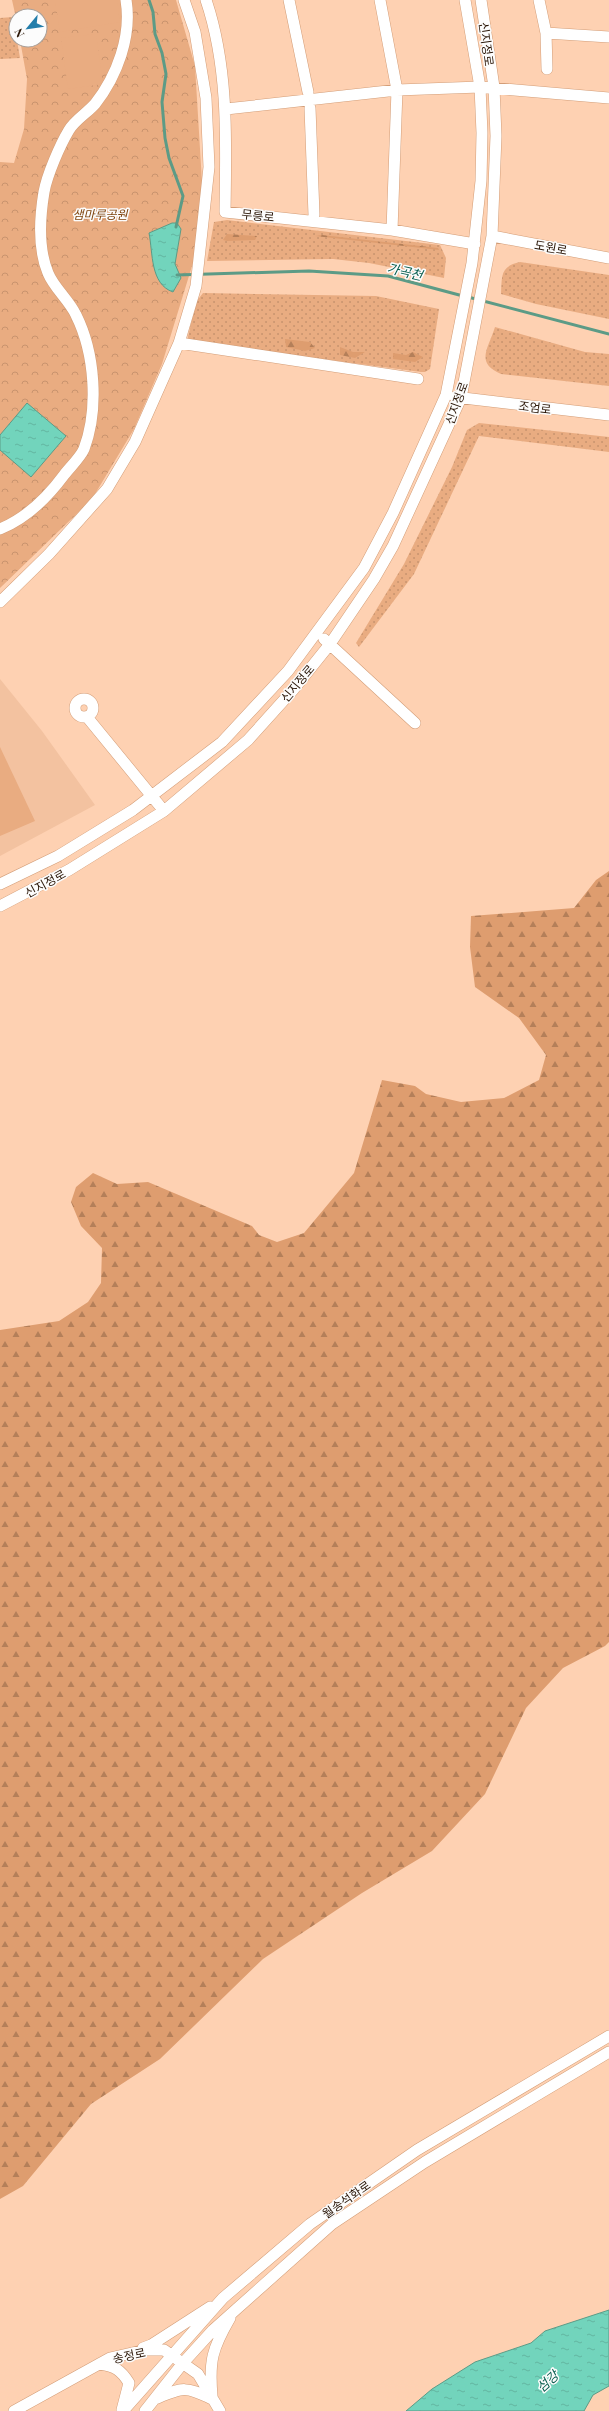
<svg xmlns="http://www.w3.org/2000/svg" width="609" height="2411" font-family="'Playfair Display','Noto Sans KR',serif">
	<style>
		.built { fill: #f3c2a0 }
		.grass { fill: url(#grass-dots) }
		.forest { fill: url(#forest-firs) }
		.park { fill: url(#park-crowns) }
		.pitch { fill: #e9ac81 }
		.water { fill: url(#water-ripples); stroke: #5c9b86 }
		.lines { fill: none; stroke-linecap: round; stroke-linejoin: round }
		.stream { stroke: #5c9b86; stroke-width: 3 }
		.minor-casing { stroke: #d39d77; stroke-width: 12 }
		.minor { stroke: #fff; stroke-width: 11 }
		.labels { text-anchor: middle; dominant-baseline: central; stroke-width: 3; stroke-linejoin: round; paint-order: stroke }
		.street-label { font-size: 12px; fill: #2a1607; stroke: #fcfcfc }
		.park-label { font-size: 12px; font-style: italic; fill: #7f430c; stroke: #fcfcfc }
		.water-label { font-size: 13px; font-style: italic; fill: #075d4e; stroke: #fcfcfc }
	</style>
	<defs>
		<pattern id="grass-dots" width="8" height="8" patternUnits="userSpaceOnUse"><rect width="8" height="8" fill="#e9ac81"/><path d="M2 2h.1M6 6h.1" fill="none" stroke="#c8936e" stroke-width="1.8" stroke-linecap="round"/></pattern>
		<pattern id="forest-firs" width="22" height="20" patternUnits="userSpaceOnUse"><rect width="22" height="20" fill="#de9d6f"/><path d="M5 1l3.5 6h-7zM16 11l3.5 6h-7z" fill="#b47f59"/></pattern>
		<pattern id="park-crowns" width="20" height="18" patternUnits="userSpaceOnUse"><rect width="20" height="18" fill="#e9ac81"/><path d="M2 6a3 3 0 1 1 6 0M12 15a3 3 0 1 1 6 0" fill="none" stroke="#c8936e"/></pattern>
		<pattern id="water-ripples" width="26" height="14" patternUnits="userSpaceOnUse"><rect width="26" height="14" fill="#72d4bc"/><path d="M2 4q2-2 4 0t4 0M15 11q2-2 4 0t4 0" fill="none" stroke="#63b5a0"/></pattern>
	</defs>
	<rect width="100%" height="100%" fill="#fed1b2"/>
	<path class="built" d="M 0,679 L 42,731 L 95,805 L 0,856 Z"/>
	<path class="grass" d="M 13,17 L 20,58 L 0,59 L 0,18 Z
		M 227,220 L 440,245 L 446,258 L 444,278 L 369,263 L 333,259 L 207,261 L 214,222 Z
		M 520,262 L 609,275 L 609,319 L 536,304 L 501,294 C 502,276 500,266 520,262 Z
		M 203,293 L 376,296 L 439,309 L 430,369 L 425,372 L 421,372 L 187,341 L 196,302 Z
		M 495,327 L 585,352 L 609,354 L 609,386 L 501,374 C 475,363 488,349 495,327 Z
		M 479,423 L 609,437 L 609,452 L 479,436 L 414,574 L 359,647 L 356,643 L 404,564 L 452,467 L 467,430 Z"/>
	<path class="forest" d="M 227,234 L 257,236 L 255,240 L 227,241 L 223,240 Z
		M 322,235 L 438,248 L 439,250 L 315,236 Z
		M 285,339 L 310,342 L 315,348 L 305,351 L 286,347 Z
		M 340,347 L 353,352 L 365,352 L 355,358 L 340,355 Z
		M 413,352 L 423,357 L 415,362 L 393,359 L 393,353 L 406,355 Z
		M 609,871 L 609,1642 L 605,1646 L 563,1668 L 526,1708 L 485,1794 L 432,1851 L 362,1893 L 263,1959 L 160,2059 L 91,2104 L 23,2186 L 0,2199 L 0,1330 L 59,1321 L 88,1302 L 101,1283 L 102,1248 L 81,1226 L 71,1202 L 76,1187 L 93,1173 L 117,1184 L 148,1182 L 252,1226 L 259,1235 L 277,1242 L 304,1233 L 354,1173 L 382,1080 L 415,1086 L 426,1094 L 461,1102 L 504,1098 L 539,1080 L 546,1055 L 519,1018 L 475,987 L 470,947 L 471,916 L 574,908 L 596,880 Z"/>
	<path class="park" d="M 12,0 L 176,0 L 195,66 L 202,182 L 200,240 L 162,364 L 134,429 L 92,499 L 0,588 L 0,162 L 14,163 L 24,129 L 27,79 L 20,40 L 40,40 L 40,16 L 16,16 L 16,18 Z"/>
	<path class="pitch" d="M 55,0 L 117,0 L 120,22 L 60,32 Z
		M 96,34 L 103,84 L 68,89 L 61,38 Z
		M 0,747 L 35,821 L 0,836 Z"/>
	<path class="water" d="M 172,223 L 177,223 L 181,229 L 175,264 L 181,278 L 173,292 C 150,284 153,253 149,233 Z
		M 27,403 L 66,436 L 31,477 L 0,450 L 0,435 Z
		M 609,2310 L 609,2386 L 593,2395 L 584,2411 L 406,2411 L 432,2389 L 475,2362 L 531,2343 L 545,2331 Z"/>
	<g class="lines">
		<path class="stream" d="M 149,0 L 153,12 L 155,34 L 162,53 L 166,74 L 162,102 L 165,138 L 169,158 L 183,196 L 176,227
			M 177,275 L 309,271 L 388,276 L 463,296
			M 468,297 L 609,334"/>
		<g class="minor-casing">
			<path id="minor" d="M 206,0 C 229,68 226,142 225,212 L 392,230 L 475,244
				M 289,0 L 308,92
				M 380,0 L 397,90 L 392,230
				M 539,0 L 546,33 L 547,69
				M 546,33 L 609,37
				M 310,108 L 314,215
				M 226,109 L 397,90 L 480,87 L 609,98
				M 492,236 L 609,258
				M 179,343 L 418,379
				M 455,397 L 609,415
				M 0,529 C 27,518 47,498 64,475 C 70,467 80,458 84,449 C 99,409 95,353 76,315 C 69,300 54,288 48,273 C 38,249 40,216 44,192 C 47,175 60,145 69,130 C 75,120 87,113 95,104 C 117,76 132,36 126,0
				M 0,602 L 49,554 L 107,489 L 135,442 L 179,343 L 196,286 L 209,167 L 206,98 L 195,32 L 184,0
				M 324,639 L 415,723
				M75 708a9 9 0 1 1 18 0a9 9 0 1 1-18 0Z
				M 87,717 L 164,811
				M 0,884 L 58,856 L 133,810 L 222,742 L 288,671 L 364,568 L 393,513 L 446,395 L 472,263 L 481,181 L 482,133 L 480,87 L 465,0
				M 0,906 L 69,870 L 164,811 L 248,740 L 293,690 L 330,644 L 374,579 L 393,546 L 461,398 L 492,236 L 496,136 L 494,87 L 481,0
				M 143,2348 L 151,2345 L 210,2307
				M 99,2364 C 115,2366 121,2370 129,2383 L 122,2410
				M 212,2396 C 209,2361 212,2349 230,2318
				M 155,2399 C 184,2387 184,2386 212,2399
				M 14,2411 L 110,2358 L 145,2350 L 164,2350 L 198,2374 L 220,2411
				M 123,2411 L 223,2298 L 310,2224 L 417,2150 L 609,2036
				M 145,2411 L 183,2363 L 213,2330 L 332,2224 L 425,2162 L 609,2052"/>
		</g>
		<use href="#minor" class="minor"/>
	</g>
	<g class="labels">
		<g class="street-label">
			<text transform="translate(487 44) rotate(82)">신지정로</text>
			<text transform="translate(258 215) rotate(6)">무릉로</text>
			<text transform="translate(551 247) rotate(10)">도원로</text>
			<text transform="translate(456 403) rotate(-70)">신지정로</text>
			<text transform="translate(535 407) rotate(7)">조엄로</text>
			<text transform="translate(297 683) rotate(-50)">신지정로</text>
			<text transform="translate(45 883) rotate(-29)">신지정로</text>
			<text transform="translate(346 2199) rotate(-35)">월송석화로</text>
			<text transform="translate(129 2355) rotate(-12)">송정로</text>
		</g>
		<g class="park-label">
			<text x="100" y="214">샘마루공원</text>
		</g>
		<g class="water-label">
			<text transform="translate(405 271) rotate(13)">가곡천</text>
			<text transform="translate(547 2381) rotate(-42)">섬강</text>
		</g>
	</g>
	<g transform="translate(28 28) rotate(241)"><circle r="19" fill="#fcfcfc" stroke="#a8a09a"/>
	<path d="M0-3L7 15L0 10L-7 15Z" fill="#237eab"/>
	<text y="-6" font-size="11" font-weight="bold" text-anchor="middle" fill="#2a1607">N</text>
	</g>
</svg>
